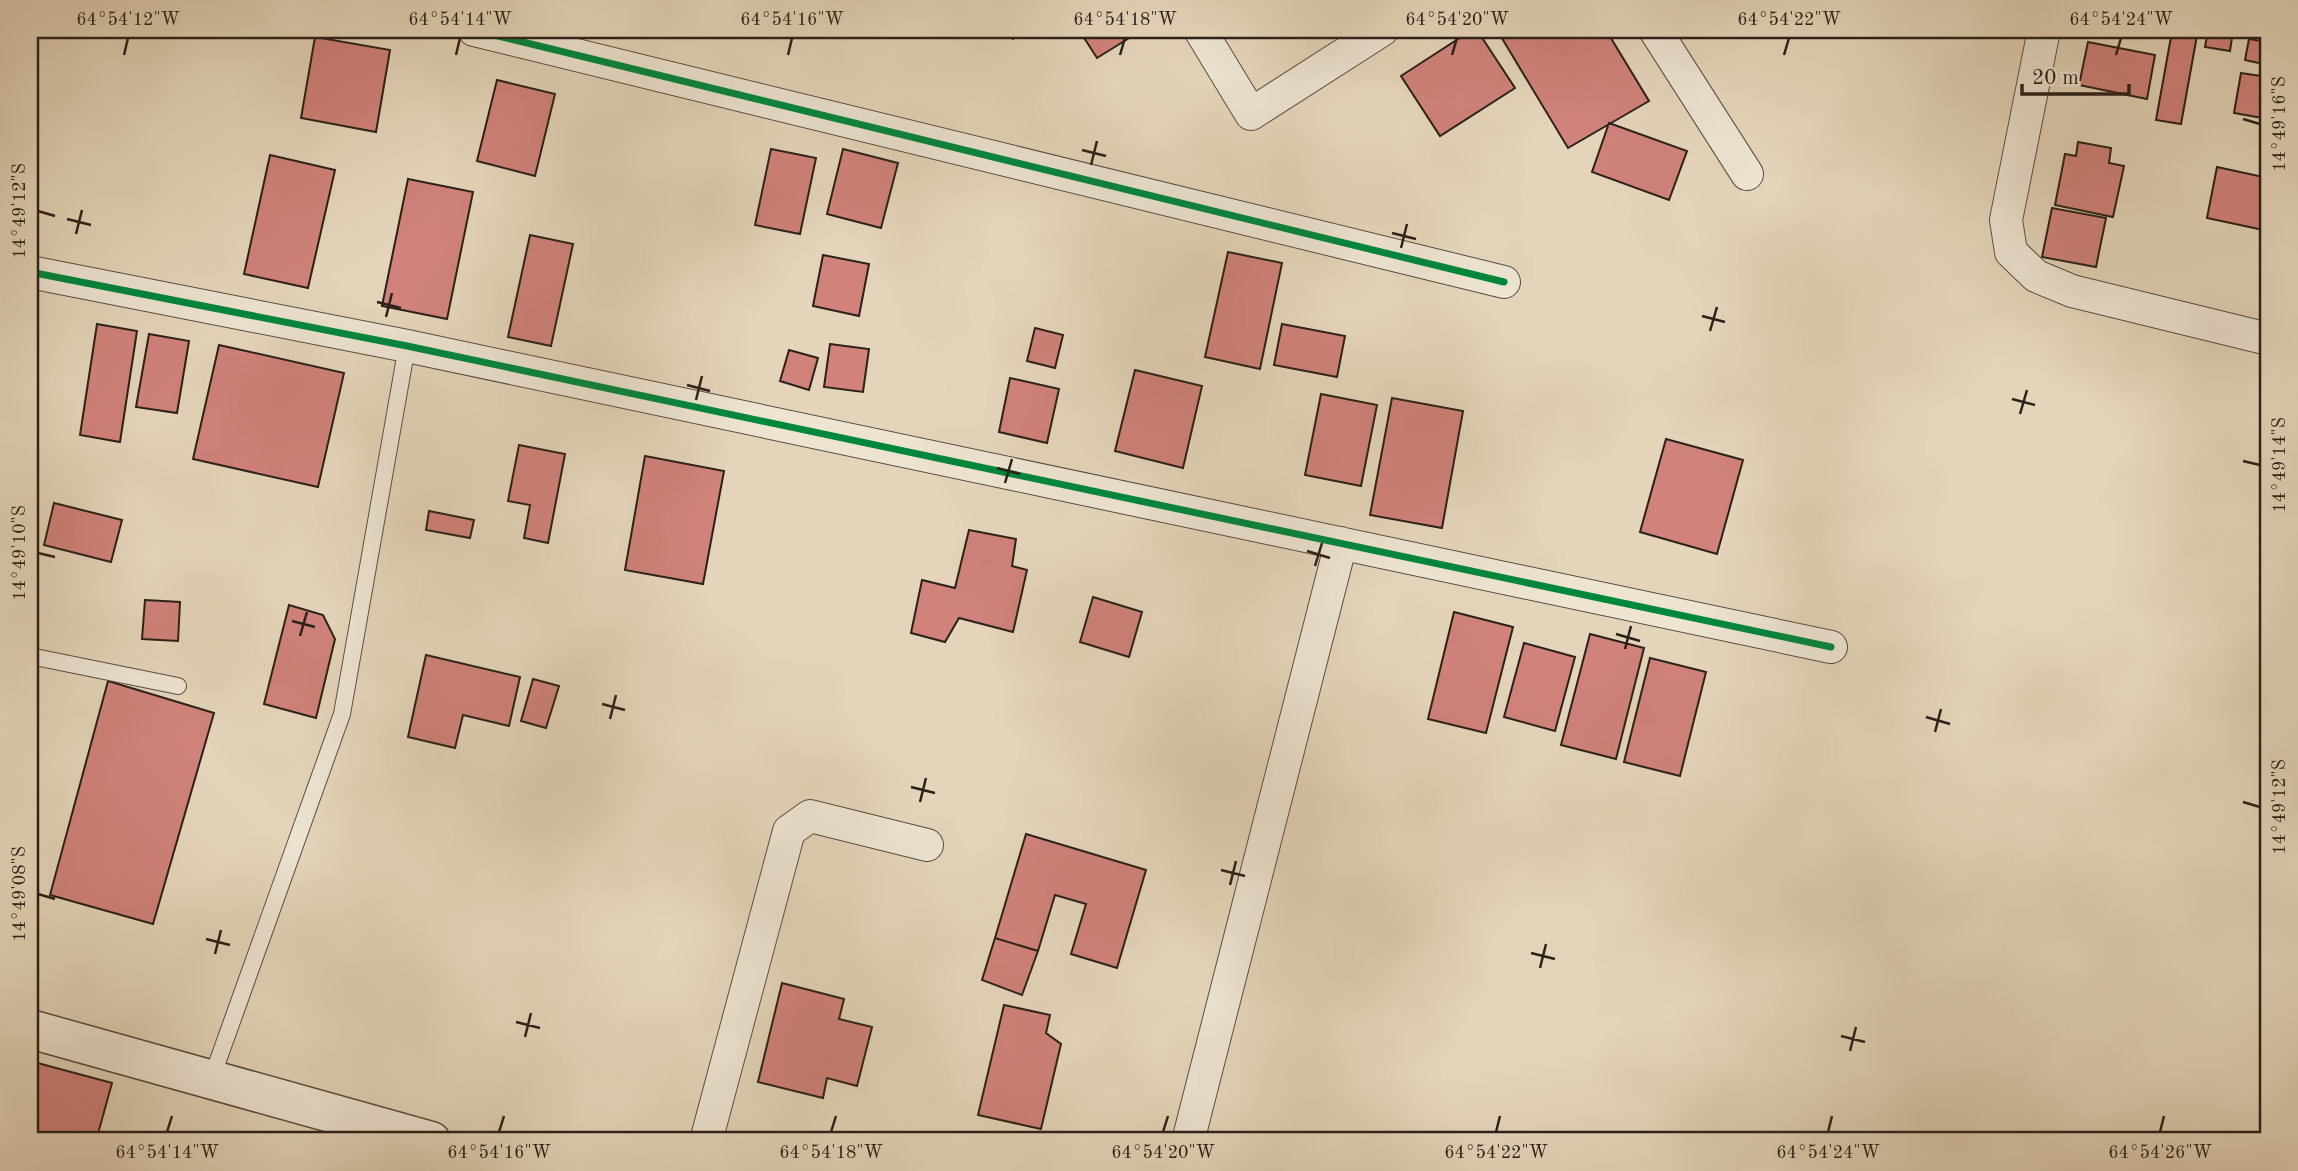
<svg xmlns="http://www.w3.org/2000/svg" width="2298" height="1171" font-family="'Old Standard TT',serif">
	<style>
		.building { fill: #d0827b; stroke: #2b201a; stroke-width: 2 }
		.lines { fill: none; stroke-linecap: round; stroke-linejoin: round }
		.service-casing { stroke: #594d42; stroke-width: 18 }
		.minor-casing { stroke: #594d42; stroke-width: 34 }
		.tertiary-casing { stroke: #594d42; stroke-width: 41 }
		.service { stroke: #ede4d2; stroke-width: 16 }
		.minor { stroke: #ede4d2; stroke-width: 32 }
		.tertiary { stroke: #ede4d2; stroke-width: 38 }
		.cycleway-casing { stroke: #ede4d2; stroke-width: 11 }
		.cycleway { stroke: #00873e; stroke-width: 7 }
		.ticks { fill: none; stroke: #2b201a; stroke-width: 2.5 }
		.neatline { fill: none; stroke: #2b201a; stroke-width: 2.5 }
		.ticks-label { font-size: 18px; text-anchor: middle; fill: #2b201a }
	</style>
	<rect width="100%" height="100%" fill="#e4d5ba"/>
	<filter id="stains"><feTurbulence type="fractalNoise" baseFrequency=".00286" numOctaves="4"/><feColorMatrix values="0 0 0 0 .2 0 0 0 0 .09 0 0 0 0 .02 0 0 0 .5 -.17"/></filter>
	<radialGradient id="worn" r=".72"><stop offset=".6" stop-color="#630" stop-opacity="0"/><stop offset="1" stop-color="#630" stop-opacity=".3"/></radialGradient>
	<path class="building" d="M 1006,30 L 1026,30 L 1013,39 Z
		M 1079,30 L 1142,30 L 1097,58 Z
		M 1472,30 L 1477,30 L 1515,88 L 1440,136 L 1401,76 Z
		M 1497,30 L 1606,30 L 1649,101 L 1568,148 Z
		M 2129,30 L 2198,30 L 2181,124 L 2156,120 L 2171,37 Z
		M 2208,30 L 2233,31 L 2230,51 L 2205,47 Z
		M 315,37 L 390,50 L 376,132 L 301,118 Z
		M 2249,39 L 2268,42 L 2268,65 L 2245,60 Z
		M 2088,42 L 2155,55 L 2147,99 L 2079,85 Z
		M 2241,73 L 2268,77 L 2268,119 L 2234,113 Z
		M 497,80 L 555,94 L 535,176 L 477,161 Z
		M 1609,123 L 1687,151 L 1669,200 L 1592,172 Z
		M 2078,142 L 2111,148 L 2109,163 L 2124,166 L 2113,217 L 2055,205 L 2065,154 L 2076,156 Z
		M 771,149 L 816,158 L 800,234 L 755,225 Z
		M 843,149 L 898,163 L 881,228 L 827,214 Z
		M 270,155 L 335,170 L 308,288 L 244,274 Z
		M 2217,167 L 2268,178 L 2268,231 L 2207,218 Z
		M 408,179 L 473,192 L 447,319 L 382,306 Z
		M 2052,208 L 2106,218 L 2096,267 L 2042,257 Z
		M 530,235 L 573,244 L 551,346 L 508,337 Z
		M 1228,252 L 1282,263 L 1260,369 L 1205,357 Z
		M 823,255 L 869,264 L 859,316 L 813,306 Z
		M 97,324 L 137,331 L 120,442 L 80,435 Z
		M 1282,324 L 1345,336 L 1337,377 L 1274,365 Z
		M 1035,328 L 1063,335 L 1055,368 L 1027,361 Z
		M 149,334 L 189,341 L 177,413 L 136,407 Z
		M 830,344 L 869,349 L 863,392 L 824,387 Z
		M 219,345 L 344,373 L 318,487 L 193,459 Z
		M 789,350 L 818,358 L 809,390 L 780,381 Z
		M 1135,370 L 1202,386 L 1183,468 L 1115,451 Z
		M 1010,378 L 1059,389 L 1047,443 L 999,432 Z
		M 1321,394 L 1377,405 L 1361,486 L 1305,475 Z
		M 1392,398 L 1463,411 L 1442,528 L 1370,515 Z
		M 1666,439 L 1743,460 L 1717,554 L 1640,532 Z
		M 519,445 L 565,454 L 548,543 L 524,538 L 530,505 L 508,501 Z
		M 645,456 L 724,471 L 703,584 L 625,570 Z
		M 54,503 L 122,520 L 111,562 L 44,545 Z
		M 429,511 L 474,520 L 470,538 L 426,530 Z
		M 969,530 L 1016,539 L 1012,566 L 1027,570 L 1013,632 L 959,618 L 945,642 L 911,633 L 922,580 L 955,588 Z
		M 1093,597 L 1142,612 L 1129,657 L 1080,642 Z
		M 145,600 L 180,602 L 178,641 L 142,639 Z
		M 289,605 L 323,615 L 335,639 L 316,718 L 264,704 Z
		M 1454,612 L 1513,627 L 1486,733 L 1428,719 Z
		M 1590,634 L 1644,648 L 1616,759 L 1561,745 Z
		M 1524,643 L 1575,657 L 1555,731 L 1504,717 Z
		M 426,655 L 520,677 L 509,726 L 463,715 L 455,748 L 408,737 Z
		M 1650,658 L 1706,672 L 1680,776 L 1624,762 Z
		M 533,679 L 559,686 L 546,728 L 521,721 Z
		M 108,681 L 214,713 L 153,924 L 50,895 Z
		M 1026,834 L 1146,870 L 1117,968 L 1071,954 L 1086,904 L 1055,895 L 1038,951 L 995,938 Z
		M 995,938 L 1038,951 L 1022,995 L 982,980 Z
		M 782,983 L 844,999 L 839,1019 L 872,1027 L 857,1086 L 827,1078 L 823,1098 L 758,1082 Z
		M 1004,1005 L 1050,1015 L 1046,1033 L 1061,1044 L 1041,1129 L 978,1115 Z
		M 30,1061 L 112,1083 L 96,1141 L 30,1141 Z"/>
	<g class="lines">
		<g class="service-casing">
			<path id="service" d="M 30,656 L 178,686
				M 211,1080 L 342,714 L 407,346"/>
		</g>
		<g class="minor-casing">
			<path id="minor" d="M 474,30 L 1504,282
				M 1200,30 L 1251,114 L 1382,30
				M 1655,30 L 1747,174
				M 2044,30 L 2006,220 L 2011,252 L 2036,276 L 2072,291 L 2268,339
				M 30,272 L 407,346 L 1831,647
				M 706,1141 L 789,831 L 810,816 L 927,845
				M 1188,1141 L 1341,543"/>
		</g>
		<g class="tertiary-casing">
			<path id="tertiary" d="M 30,1029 L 431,1141"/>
		</g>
		<use href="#service" class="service"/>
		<use href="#minor" class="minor"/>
		<use href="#tertiary" class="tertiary"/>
		<g class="cycleway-casing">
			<path id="cycleway" d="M 474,30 L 1504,282
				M 30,272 L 407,346 L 1831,647"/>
		</g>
		<use href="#cycleway" class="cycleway"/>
	</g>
	<path class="ticks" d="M 124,55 L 128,38M 456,55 L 460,38M 788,55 L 792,38M 1120,55 L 1125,38M 1452,55 L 1457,38M 1784,55 L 1789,38M 2116,55 L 2121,38M 2243,119 L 2260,124M 1082,150 L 1106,156M 1091,165 L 1097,141M 38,211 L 55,216M 67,219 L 91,225M 1392,233 L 1416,239M 76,234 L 82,210M 1401,248 L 1407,224M 377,302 L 401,308M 1702,316 L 1725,322M 386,317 L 392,293M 1710,331 L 1717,307M 687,385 L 710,391M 2012,399 L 2035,405M 696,400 L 702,376M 2020,414 L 2027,390M 2243,461 L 2260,465M 997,468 L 1020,474M 1005,483 L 1012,459M 1307,551 L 1330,558M 38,553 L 55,557M 1315,566 L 1322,543M 292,621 L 315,627M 1616,634 L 1640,641M 300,636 L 307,612M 1625,649 L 1631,626M 602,704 L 625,710M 1926,717 L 1950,724M 610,719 L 616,695M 1935,732 L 1941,709M 911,787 L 935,793M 920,802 L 926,778M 2243,802 L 2260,807M 1221,870 L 1245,876M 1230,885 L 1236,861M 38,894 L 55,899M 206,939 L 230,945M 1531,953 L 1555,959M 215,954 L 221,930M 1540,968 L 1546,944M 516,1022 L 540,1028M 1841,1036 L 1865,1042M 525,1037 L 531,1013M 1850,1051 L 1856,1027M 167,1132 L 172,1116M 499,1132 L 504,1116M 831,1132 L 836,1116M 1163,1132 L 1168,1116M 1496,1132 L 1500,1116M 1828,1132 L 1832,1116M 2160,1132 L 2164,1116"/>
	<rect width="2298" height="1171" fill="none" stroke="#e4d5ba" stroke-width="77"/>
	<path d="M2022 84v10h107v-10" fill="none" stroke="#2b201a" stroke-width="3.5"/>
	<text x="2032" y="84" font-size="21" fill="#2b201a" stroke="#ede4d2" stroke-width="5" paint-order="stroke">20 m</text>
	<rect x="38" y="38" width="2222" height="1094" class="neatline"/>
	<g class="ticks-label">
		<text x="128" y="25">64°54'12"W</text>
		<text x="460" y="25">64°54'14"W</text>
		<text x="792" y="25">64°54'16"W</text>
		<text x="1125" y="25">64°54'18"W</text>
		<text x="1457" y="25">64°54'20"W</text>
		<text x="1789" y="25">64°54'22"W</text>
		<text x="2121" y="25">64°54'24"W</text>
		<text transform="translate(2279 124) rotate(-90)" y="6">14°49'16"S</text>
		<text transform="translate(19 211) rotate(-90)" y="6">14°49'12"S</text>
		<text transform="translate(2279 465) rotate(-90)" y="6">14°49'14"S</text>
		<text transform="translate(19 553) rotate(-90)" y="6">14°49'10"S</text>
		<text transform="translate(2279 807) rotate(-90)" y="6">14°49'12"S</text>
		<text transform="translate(19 894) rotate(-90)" y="6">14°49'08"S</text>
		<text x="167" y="1158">64°54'14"W</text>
		<text x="499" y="1158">64°54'16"W</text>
		<text x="831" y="1158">64°54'18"W</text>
		<text x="1163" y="1158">64°54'20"W</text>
		<text x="1496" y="1158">64°54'22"W</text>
		<text x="1828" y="1158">64°54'24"W</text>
		<text x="2160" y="1158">64°54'26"W</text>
	</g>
	<rect width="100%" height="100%" filter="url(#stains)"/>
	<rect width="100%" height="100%" fill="url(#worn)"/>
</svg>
